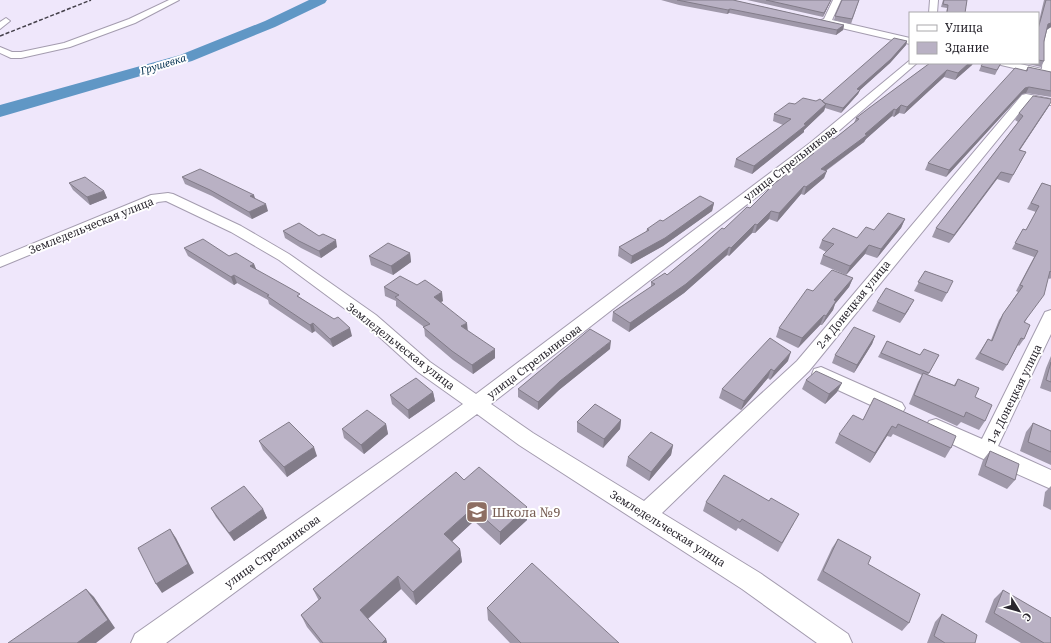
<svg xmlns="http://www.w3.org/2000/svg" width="1051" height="643" font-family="'Noto Serif',serif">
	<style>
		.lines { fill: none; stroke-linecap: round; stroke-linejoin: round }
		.river { fill: #6097c5; fill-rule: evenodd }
		.minor-casing { stroke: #a49caf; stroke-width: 2 }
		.minor { fill: #fff; fill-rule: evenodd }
		.rail { stroke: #44404a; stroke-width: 1.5; stroke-dasharray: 4 2; stroke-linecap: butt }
		.wall { fill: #9f98a9 }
		.shaded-wall { fill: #827c89 }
		.building { fill: #b9b1c4; stroke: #827c89 }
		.labels { text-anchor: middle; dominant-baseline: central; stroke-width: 4; stroke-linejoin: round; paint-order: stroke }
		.far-water-label { font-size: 10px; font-style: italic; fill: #053251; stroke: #fff }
		.street-label { font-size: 11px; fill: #29262e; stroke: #fff }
		.near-education-label { font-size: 13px; fill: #785e54; stroke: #fff; text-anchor: start }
	</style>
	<rect width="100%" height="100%" fill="#efe7fb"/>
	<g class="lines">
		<path class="river" d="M 309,0 L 327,0 L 325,3 L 275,27 L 192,61 L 0,117 L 0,105 L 180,55 L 265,21 Z"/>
		<g class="minor-casing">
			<path id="minor" d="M 169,0 L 179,0 L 135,23 L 70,47 L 21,58 L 11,58 L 0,53 L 0,47 L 12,52 L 21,52 L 64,43 L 129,19 Z
				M 833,0 L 841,0 L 832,20 L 910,38 L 910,44 L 820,23 L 819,21 L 824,19 Z
				M 930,0 L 938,0 L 937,13 L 929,13 Z
				M 6,18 L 10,21 L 0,29 L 0,22 Z
				M 1051,27 L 1051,77 L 1001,65 L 999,63 L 1016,63 L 1042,69 L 1043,47 L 1047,30 Z
				M 909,61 L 910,61 L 910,63 L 917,63 L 818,149 L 491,404 L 533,433 L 644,501 L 797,361 L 1022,95 L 1026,94 L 1051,99 L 1051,105 L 1029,101 L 809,371 L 662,513 L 760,573 L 848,634 L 852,643 L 817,643 L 742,589 L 519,445 L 477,414 L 166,643 L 131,643 L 135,634 L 463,404 L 418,372 L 364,323 L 279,260 L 231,232 L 166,201 L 158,202 L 0,267 L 0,257 L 151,195 L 168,193 L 173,194 L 241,226 L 289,254 L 376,315 L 430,362 L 476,394 L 810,143 Z
				M 1051,310 L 1051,334 L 998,446 L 1051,470 L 1051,489 L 979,457 L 929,433 L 926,427 L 929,421 L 936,419 L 982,439 L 1043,316 L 1045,312 Z
				M 821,367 L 902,403 L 905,408 L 902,413 L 895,415 L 888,413 L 814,379 L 812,374 L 814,369 Z"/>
		</g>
		<use href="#minor" class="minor"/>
		<path class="rail" d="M 0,36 L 91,0"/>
	</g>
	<path class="wall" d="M 661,0 L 733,0 L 844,25 L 843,30 L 836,35 L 729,13 L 727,14 L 679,5 Z
		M 747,0 L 831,0 L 823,17 Z
		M 859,0 L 851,24 L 834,20 L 835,16 Z
		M 943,0 L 967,0 L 965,13 L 946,13 L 947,8 L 941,7 Z
		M 1044,0 L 1051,0 L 1051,27 L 1047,29 L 1044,41 L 1044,61 L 1041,67 L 1028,64 L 1028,63 L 1038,63 L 1038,25 Z
		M 907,41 L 906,45 L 890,63 L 860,90 L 858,94 L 841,113 L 825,108 L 824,111 L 804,130 L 804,132 L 752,174 L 734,167 L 736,159 L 783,125 L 773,121 L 774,114 L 795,104 L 822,101 Z
		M 930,63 L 973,63 L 972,65 L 955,80 L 944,77 L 904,114 L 899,113 L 894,117 L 892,116 L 866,139 L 864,142 L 826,171 L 824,178 L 804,195 L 801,194 L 777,222 L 769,219 L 755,233 L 752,233 L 729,256 L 727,255 L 684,293 L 629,332 L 612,321 L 613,312 L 651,287 L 651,282 L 667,275 L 750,208 L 810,157 L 811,152 L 834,139 L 854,123 L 856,118 Z
		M 1001,63 L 995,75 L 979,71 L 981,66 Z
		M 1028,67 L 1051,72 L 1051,97 L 1026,93 L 1022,94 L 946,177 L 925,170 L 928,163 L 1026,70 Z
		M 1049,106 L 1020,150 L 1026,152 L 1009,183 L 997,179 L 949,243 L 932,237 L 936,228 L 1018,122 L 1015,120 L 1019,113 Z
		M 182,177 L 255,199 L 268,211 L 252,219 L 212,196 L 185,184 Z
		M 69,183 L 104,191 L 107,198 L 90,205 L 73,190 Z
		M 1042,183 L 1051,186 L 1051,278 L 1050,279 L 1048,278 L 1025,322 L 1024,339 L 1019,346 L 1018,345 L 1007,365 L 1003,371 L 975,359 L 988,339 L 991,340 L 999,320 L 1018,292 L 1016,291 L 1034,257 L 1012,249 L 1023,229 L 1026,230 L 1036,212 L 1027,209 Z
		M 714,203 L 712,211 L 663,246 L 631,264 L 618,256 L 619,247 L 646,232 L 647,229 L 663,221 Z
		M 905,219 L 901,228 L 877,258 L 865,254 L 846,275 L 820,264 L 823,255 L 826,252 L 819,248 L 822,240 L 857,238 L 874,230 Z
		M 283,231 L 337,247 L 321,258 L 301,248 L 285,238 Z
		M 184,248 L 229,256 L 254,264 L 256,270 L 301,298 L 352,336 L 333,347 L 315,331 L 312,333 L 269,304 L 268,300 L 237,283 L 234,285 L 188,256 Z
		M 410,253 L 411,262 L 393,275 L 371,265 L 369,256 Z
		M 925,271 L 947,293 L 942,302 L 914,291 Z
		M 853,278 L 849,287 L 835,304 L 833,310 L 822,325 L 820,325 L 798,348 L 776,337 L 779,328 L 813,291 Z
		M 384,287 L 443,301 L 441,302 L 468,331 L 495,358 L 473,374 L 453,360 L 425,336 L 424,327 L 396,306 L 396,301 L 385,296 Z
		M 877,302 L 909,309 L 900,323 L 872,311 Z
		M 875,336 L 872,344 L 854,373 L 832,363 L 835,355 Z
		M 887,341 L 920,355 L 939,355 L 928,375 L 954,385 L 958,379 L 975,397 L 985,421 L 979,430 L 961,422 L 957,426 L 909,404 L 918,382 L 922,375 L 878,357 Z
		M 610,349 L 559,390 L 538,410 L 518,397 L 518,389 Z
		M 1051,356 L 1051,392 L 1040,388 L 1046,368 Z
		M 788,361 L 770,380 L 768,378 L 741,410 L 719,398 L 722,389 Z
		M 806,380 L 842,383 L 837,392 L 825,404 L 802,389 Z
		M 433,392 L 435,401 L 409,419 L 392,404 L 390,395 Z
		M 874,398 L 951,448 L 945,458 L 893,434 L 891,437 L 887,436 L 870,463 L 835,443 L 839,434 L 863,420 Z
		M 621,420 L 620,429 L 603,448 L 577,432 L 577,422 Z
		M 1033,423 L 1051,431 L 1051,465 L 1020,451 L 1026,432 Z
		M 386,424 L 388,434 L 364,454 L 344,438 L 342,429 Z
		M 259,441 L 317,456 L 287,477 L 263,450 Z
		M 673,445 L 671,455 L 649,481 L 626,466 L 628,457 Z
		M 990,451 L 1015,480 L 1007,489 L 978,475 L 983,460 Z
		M 464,480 L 527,520 L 500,545 L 474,521 L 452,541 L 460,549 L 462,562 L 416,605 L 401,589 L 368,619 L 386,639 L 387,643 L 320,643 L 307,627 L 301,615 L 319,601 L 313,589 Z
		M 1051,486 L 1051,510 L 1043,506 L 1045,492 Z
		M 706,502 L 794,523 L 778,552 L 738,528 L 736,531 L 703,511 Z
		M 211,508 L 263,509 L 267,518 L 234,541 L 216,517 Z
		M 838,539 L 868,564 L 909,623 L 902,631 L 817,580 L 832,548 Z
		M 1003,590 L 1051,643 L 1021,643 L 985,622 L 994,599 Z
		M 487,608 L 619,643 L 510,643 L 488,620 Z
		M 942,614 L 975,643 L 927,643 L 935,622 Z"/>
	<path class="shaded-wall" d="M 831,0 L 823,17 L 824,13 Z
		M 730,9 L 729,13 L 727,14 L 728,10 Z
		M 1051,23 L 1051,27 L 1046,30 L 1048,24 Z
		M 844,25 L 843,30 L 836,35 L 837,30 Z
		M 907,41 L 906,45 L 890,63 L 860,90 L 858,94 L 841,113 L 843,108 L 857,89 Z
		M 969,63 L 973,63 L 972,65 L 955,80 L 958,73 Z
		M 947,70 L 944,77 L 904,114 L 907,107 Z
		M 1029,87 L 1026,93 L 1022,94 L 946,177 L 949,170 L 1025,88 Z
		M 1051,102 L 1049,106 L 1015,157 L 1019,150 Z
		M 826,104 L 824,111 L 804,130 L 804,132 L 752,174 L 754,166 L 804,124 Z
		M 901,105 L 899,113 L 894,117 L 896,110 Z
		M 894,109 L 892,116 L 866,139 L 864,142 L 818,176 L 821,169 L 865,134 Z
		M 827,171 L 824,178 L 804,195 L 806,187 Z
		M 1001,172 L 997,179 L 949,243 L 954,235 Z
		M 804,186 L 801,194 L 777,222 L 779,213 Z
		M 104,191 L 107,198 L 90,205 L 87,197 Z
		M 254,195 L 256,201 L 250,196 Z
		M 714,203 L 712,211 L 663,246 L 631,264 L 632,256 Z
		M 266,204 L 268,211 L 252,219 L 249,212 Z
		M 771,211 L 769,219 L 755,233 L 757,225 Z
		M 905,219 L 901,228 L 877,258 L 881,249 Z
		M 755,224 L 752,233 L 729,256 L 731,248 Z
		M 336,240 L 337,247 L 321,258 L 319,251 Z
		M 869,245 L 865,254 L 846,275 L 850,266 Z
		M 729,247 L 727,255 L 684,293 L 629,332 L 630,323 Z
		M 410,253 L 411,262 L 393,275 L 391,266 Z
		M 254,264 L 257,271 L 250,266 Z
		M 234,275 L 237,283 L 234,285 L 231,277 Z
		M 853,278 L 849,287 L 835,304 L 833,310 L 822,325 L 826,316 L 834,300 Z
		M 442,292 L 443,301 L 435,305 L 434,297 Z
		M 914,300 L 909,309 L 900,323 L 905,314 Z
		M 824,315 L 820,325 L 798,348 L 802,338 Z
		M 313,323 L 315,331 L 312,333 L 310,325 Z
		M 467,323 L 468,332 L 461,326 Z
		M 350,328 L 352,336 L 333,347 L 330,339 Z
		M 875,336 L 872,344 L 854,373 L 857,365 Z
		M 611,341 L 610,349 L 559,390 L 538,410 L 538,402 L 560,381 Z
		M 495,349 L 495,358 L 473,374 L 472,365 Z
		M 791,352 L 788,361 L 770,380 L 774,371 Z
		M 771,369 L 768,378 L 741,410 L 744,401 Z
		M 842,383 L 837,392 L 825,404 L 829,394 Z
		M 433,392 L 435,401 L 409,419 L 408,410 Z
		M 621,420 L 620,429 L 603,448 L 604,439 Z
		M 386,424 L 388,434 L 364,454 L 361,445 Z
		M 892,426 L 887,436 L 870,463 L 875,453 Z
		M 673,445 L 671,455 L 649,481 L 651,472 Z
		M 314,447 L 317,456 L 287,477 L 284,467 Z
		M 527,507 L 527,520 L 500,545 L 500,532 Z
		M 473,508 L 474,521 L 446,547 L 444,534 Z
		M 263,509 L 267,518 L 234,541 L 229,533 Z
		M 170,529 L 176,538 L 194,573 L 162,593 L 156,584 Z
		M 460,549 L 462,562 L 416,605 L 413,592 Z
		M 398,576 L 401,589 L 364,622 L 360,610 Z
		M 86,589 L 94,597 L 115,628 L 96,643 L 77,643 Z
		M 386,639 L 387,643 L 382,643 Z"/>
	<path class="building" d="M 677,0 L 733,0 L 844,25 L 837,30 L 730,9 L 728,10 Z
		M 766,0 L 831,0 L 824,13 Z
		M 842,0 L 859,0 L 852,19 L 835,16 Z
		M 944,0 L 967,0 L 965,13 L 947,13 L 948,5 L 943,4 Z
		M 1046,0 L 1051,0 L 1051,23 L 1048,24 L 1044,41 L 1044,61 L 1038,60 L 1038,29 Z
		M 894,38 L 907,41 L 891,59 L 857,89 L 860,90 L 843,108 L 824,103 L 822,101 Z
		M 930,63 L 969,63 L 958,73 L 947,70 L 907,107 L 901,105 L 896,110 L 894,109 L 865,134 L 867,135 L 821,169 L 827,171 L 806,187 L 804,186 L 779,213 L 771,211 L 757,225 L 755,224 L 731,248 L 729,247 L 686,284 L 630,323 L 613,312 L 655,284 L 651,282 L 665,273 L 667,275 L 702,246 L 722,228 L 724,229 L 747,207 L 750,208 L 775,183 L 814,153 L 811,152 L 832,138 L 834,139 L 859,119 L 856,118 L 869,108 Z
		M 983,63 L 1001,63 L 997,70 L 981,66 Z
		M 1028,67 L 1051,72 L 1051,91 L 1029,87 L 1025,88 L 949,170 L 928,163 L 1015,68 L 1027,71 Z
		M 1033,96 L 1051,99 L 1051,102 L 1019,150 L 1026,152 L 1013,175 L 1001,172 L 954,235 L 936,228 L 1023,116 L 1019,113 Z
		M 803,98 L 816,101 L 820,99 L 826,104 L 804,124 L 806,125 L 754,166 L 736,159 L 791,119 L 774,114 L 789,103 L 795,104 Z
		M 200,169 L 254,195 L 250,196 L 266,204 L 249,212 L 210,190 L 182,177 Z
		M 85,177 L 104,191 L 87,197 L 69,183 Z
		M 1042,183 L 1051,186 L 1051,272 L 1050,271 L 1044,295 L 1024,322 L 1030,325 L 1024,339 L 1021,338 L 1007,365 L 980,353 L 988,339 L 992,341 L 1003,314 L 1023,286 L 1020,285 L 1038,251 L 1015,243 L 1023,229 L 1026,230 L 1039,206 L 1031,203 Z
		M 700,196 L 714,203 L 665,238 L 632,256 L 619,247 L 649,230 L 647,229 L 660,220 L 663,221 Z
		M 888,213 L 905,219 L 881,249 L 869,245 L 850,266 L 823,255 L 834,244 L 822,240 L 833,228 L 857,238 L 866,227 L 874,230 Z
		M 299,223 L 319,236 L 323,234 L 336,240 L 319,251 L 299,241 L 283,231 Z
		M 203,239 L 229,256 L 236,253 L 254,264 L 250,266 L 286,286 L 300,294 L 297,296 L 334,319 L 338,317 L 350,328 L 330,339 L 313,323 L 310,325 L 267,296 L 269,295 L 234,275 L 231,277 L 184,248 Z
		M 388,243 L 410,253 L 391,266 L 369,256 Z
		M 832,270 L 853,278 L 834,300 L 836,301 L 826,316 L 824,315 L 802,338 L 779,328 L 807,289 L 813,291 Z
		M 925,271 L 953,281 L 947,293 L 918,282 Z
		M 400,276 L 417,285 L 425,280 L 442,292 L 434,297 L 467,323 L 461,326 L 495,349 L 472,365 L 452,351 L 423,327 L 430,324 L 395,297 L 399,295 L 384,287 Z
		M 886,288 L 914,300 L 905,314 L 877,302 Z
		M 854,327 L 875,336 L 857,365 L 835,355 Z
		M 590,329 L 611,341 L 560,381 L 538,402 L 518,389 Z
		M 770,338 L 791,352 L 774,371 L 771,369 L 744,401 L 722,389 Z
		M 887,341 L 920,355 L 924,349 L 939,355 L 929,373 L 881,353 Z
		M 1051,362 L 1051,382 L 1046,380 Z
		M 816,371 L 842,383 L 829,394 L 806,380 Z
		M 923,373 L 955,386 L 958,379 L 979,388 L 975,397 L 992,405 L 985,421 L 966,412 L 964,417 L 914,395 Z
		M 416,378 L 433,392 L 408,410 L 390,395 Z
		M 874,398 L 956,436 L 951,448 L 898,424 L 896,428 L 892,426 L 875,453 L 839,434 L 853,415 L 863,420 Z
		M 595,404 L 621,420 L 604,439 L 577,422 Z
		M 367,410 L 386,424 L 361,445 L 342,429 Z
		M 289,422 L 314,447 L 284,467 L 259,441 Z
		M 1033,423 L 1051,431 L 1051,452 L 1028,442 Z
		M 651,432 L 673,445 L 651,472 L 628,457 Z
		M 990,451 L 1019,464 L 1015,480 L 985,466 Z
		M 479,467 L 527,507 L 500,532 L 473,508 L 444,534 L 460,549 L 413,592 L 398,576 L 360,610 L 386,639 L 382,643 L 323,643 L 301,615 L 321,598 L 313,589 L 456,472 L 464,480 Z
		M 724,475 L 769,501 L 771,498 L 799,514 L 782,543 L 742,519 L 740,522 L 706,502 Z
		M 244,486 L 263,509 L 229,533 L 211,508 Z
		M 170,529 L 188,564 L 156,584 L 138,548 Z
		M 838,539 L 871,557 L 868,564 L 920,594 L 909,623 L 823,571 Z
		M 532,563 L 619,643 L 521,643 L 487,608 Z
		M 86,589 L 108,620 L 77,643 L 8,643 Z
		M 1003,590 L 1051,618 L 1051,643 L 1044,643 L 994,613 Z
		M 942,614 L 977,635 L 975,643 L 945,643 L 934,636 Z"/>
	<defs>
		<g id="school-square" transform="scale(1.15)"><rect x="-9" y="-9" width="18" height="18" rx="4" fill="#8d6e63" stroke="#fff"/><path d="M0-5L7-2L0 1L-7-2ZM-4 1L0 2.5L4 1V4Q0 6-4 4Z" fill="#fff"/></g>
	</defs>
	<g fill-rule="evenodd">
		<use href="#school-square" x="477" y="512"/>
	</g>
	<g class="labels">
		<g class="far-water-label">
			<text transform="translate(163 64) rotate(-17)">Грушевка</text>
		</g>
		<g class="street-label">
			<text transform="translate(790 163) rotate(-38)">улица Стрельникова</text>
			<text transform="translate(91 225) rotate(-22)">Земледельческая улица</text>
			<text transform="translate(853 304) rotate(-51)">2-я Донецкая улица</text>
			<text transform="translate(401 346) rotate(38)">Земледельческая улица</text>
			<text transform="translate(534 361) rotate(-37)">улица Стрельникова</text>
			<text transform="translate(1014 394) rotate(-64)">1-я Донецкая улица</text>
			<text transform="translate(668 528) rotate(32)">Земледельческая улица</text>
			<text transform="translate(272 551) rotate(-36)">улица Стрельникова</text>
		</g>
		<g class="near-education-label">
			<text x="492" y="512">Школа №9</text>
		</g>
	</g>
	<rect x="909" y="12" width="130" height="52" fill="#ffffff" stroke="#a9a8ab"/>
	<rect x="917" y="25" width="20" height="6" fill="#ffffff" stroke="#a9a8ab"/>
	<text x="945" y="32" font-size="12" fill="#29262e">Улица</text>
	<rect x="917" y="42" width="20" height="12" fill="#b9b1c4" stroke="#a9a8ab"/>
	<text x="945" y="52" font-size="12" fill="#29262e">Здание</text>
	<g transform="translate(1019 611) rotate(127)" stroke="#ffffff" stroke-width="3" paint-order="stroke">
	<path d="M0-3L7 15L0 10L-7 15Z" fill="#29262e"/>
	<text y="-6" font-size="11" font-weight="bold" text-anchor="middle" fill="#29262e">С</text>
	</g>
</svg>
